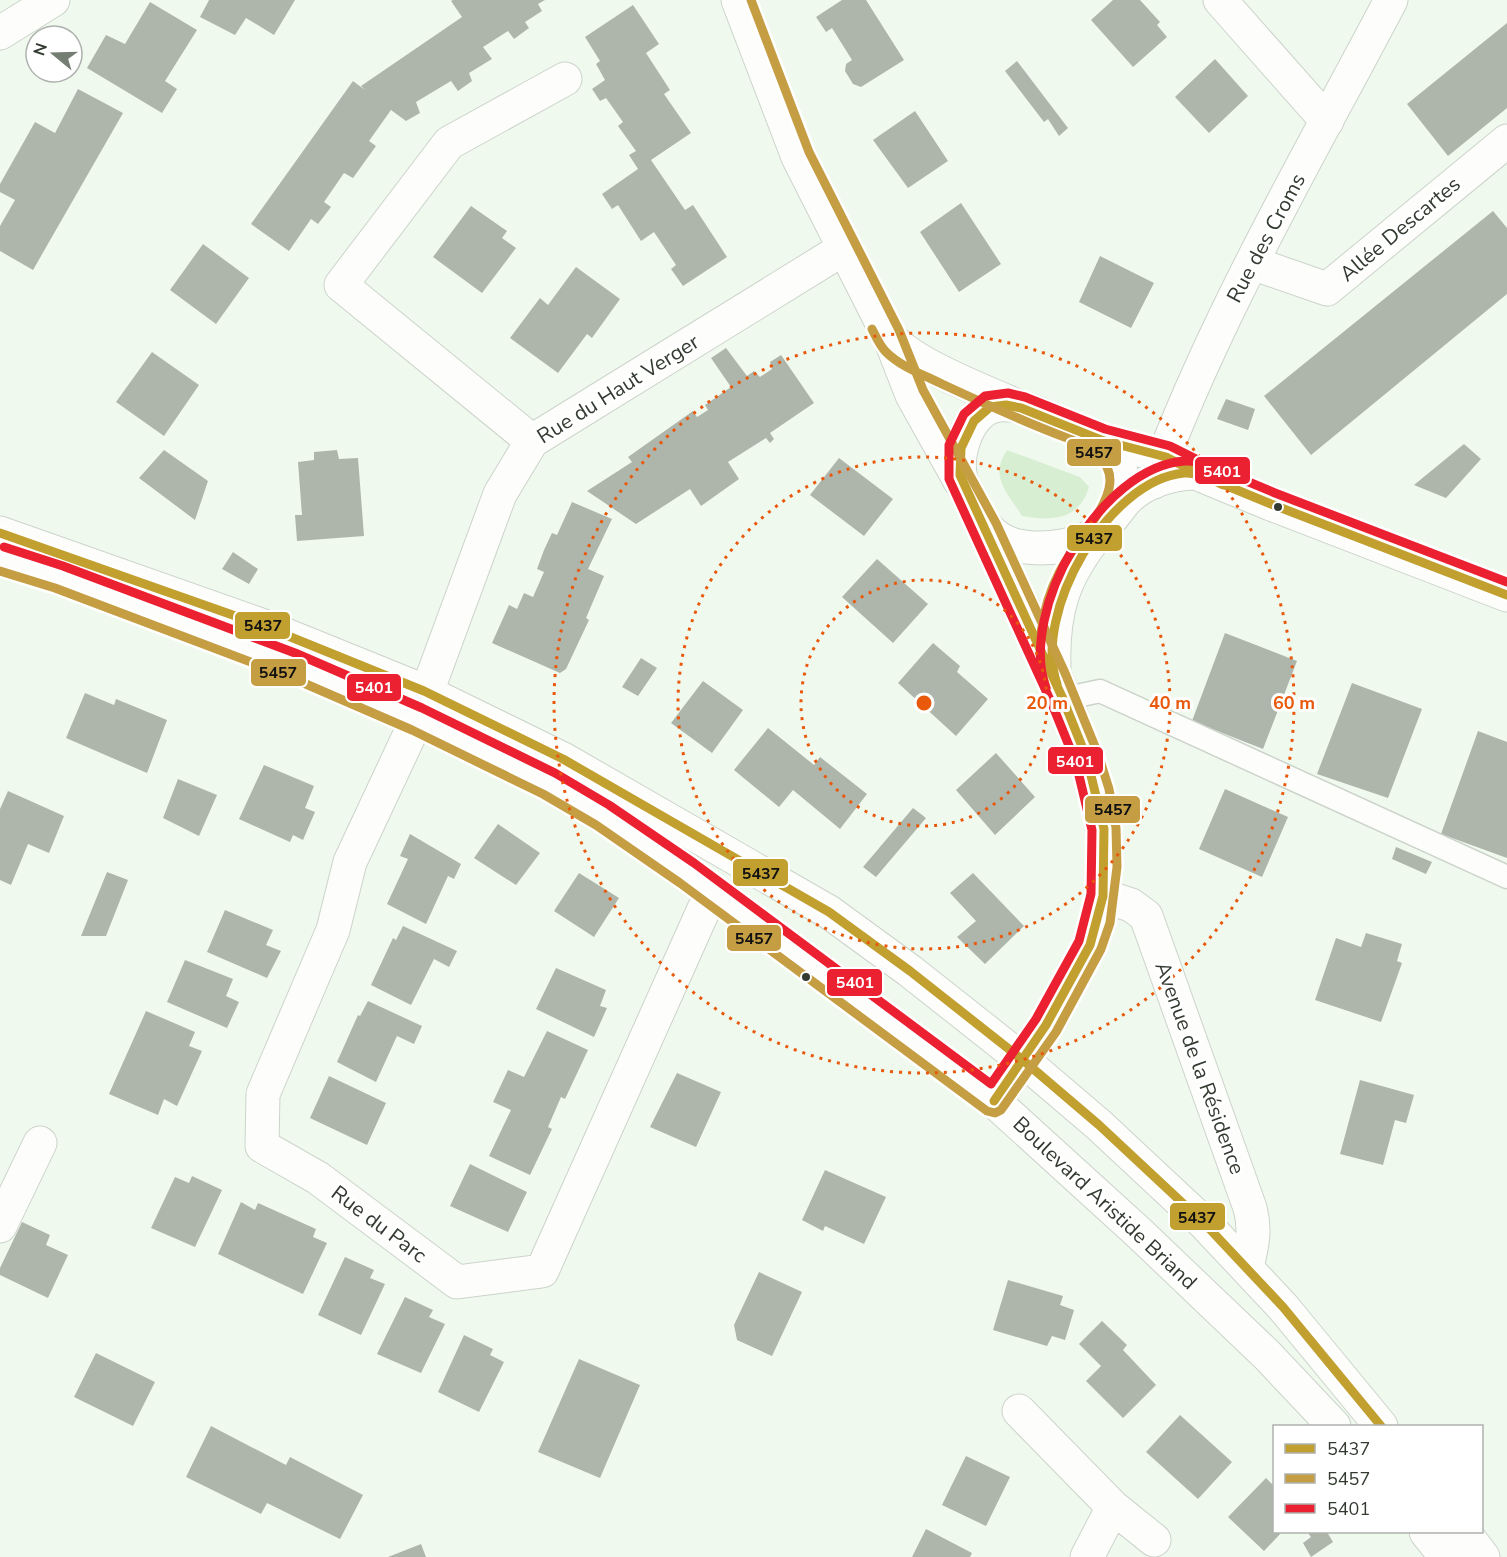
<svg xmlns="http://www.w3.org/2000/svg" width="1507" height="1557" font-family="'Nunito Sans',sans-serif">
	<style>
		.green { fill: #d8eed3 }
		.building { fill: #aeb6ac }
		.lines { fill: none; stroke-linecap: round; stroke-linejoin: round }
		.lane-casing { stroke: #ccd4ca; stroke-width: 25 }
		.street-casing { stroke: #ccd4ca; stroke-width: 35 }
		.secondary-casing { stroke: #ccd4ca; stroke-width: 35 }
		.lane { stroke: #fdfefc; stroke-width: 22 }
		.street { stroke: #fdfefc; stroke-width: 33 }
		.secondary { stroke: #fdfefc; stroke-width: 33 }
		.bus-1-casing { stroke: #fff; stroke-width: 14 }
		.bus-2-casing { stroke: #fff; stroke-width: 14 }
		.bus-3-casing { stroke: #fff; stroke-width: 14 }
		.bus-1 { stroke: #c2a030; stroke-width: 9 }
		.bus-2 { stroke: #c59e44; stroke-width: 9 }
		.bus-3 { stroke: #eb2132; stroke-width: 9 }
		.ring { fill: none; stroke: #e8590c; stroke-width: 3; stroke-dasharray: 3 6 }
		.bus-dot { fill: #333b31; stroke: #fff; stroke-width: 2 }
		.labels { text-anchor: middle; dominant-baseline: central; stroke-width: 6; stroke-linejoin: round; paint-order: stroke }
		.street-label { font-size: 21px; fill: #333b31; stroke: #fff }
		.centre { fill: #e8590c; stroke: #fff; stroke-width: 3 }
		.ring-label { font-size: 18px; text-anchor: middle; font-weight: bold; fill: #e8590c; stroke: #fff; stroke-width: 6; stroke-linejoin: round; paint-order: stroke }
		.line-badge { stroke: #fff; stroke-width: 2 }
		.badge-label { font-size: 16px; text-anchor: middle; font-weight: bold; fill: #fff }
		.pale-badge-label { font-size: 16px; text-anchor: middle; font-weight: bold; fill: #111 }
	</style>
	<rect width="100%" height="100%" fill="#f0f9ee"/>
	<path class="green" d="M 1007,450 L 1080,477 L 1089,487 C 1079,521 1051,521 1022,516 C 1007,492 989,477 1007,450 Z"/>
	<path class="building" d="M 209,0 L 295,0 L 274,35 L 246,18 L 235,35 L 200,17 Z
		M 453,0 L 545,0 L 538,4 L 542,11 L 525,22 L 529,28 L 514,39 L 508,31 L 483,47 L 492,59 L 469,73 L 472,81 L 458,91 L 451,81 L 416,102 L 420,113 L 406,121 L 391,110 L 369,141 L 376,146 L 353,178 L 344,173 L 324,202 L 331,207 L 318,224 L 311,219 L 289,251 L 251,224 L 353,81 L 365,90 L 361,86 L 462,17 L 451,1 Z
		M 842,0 L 866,0 L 904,60 L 861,87 L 853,84 L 845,71 L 846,64 L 852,60 L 832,28 L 826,32 L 816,17 Z
		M 1113,0 L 1140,0 L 1160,22 L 1157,25 L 1167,37 L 1133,67 L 1091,20 Z
		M 150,2 L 197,30 L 165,81 L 177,89 L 162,113 L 87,68 L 106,35 L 125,44 Z
		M 633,5 L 659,44 L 646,53 L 670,90 L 664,94 L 691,133 L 651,160 L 685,210 L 693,205 L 727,257 L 683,286 L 671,269 L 676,265 L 654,232 L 641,241 L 618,205 L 612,209 L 602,194 L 638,169 L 629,155 L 636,151 L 618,126 L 623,122 L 606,98 L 600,101 L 592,89 L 605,80 L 596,64 L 600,61 L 585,37 Z
		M 1507,23 L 1507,108 L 1448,156 L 1407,104 Z
		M 1215,59 L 1248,96 L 1209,133 L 1175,97 Z
		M 1017,61 L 1068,128 L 1059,136 L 1048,119 L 1044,122 L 1005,71 Z
		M 78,89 L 123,113 L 33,270 L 0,251 L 0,226 L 15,200 L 0,192 L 0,184 L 35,122 L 55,133 Z
		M 915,111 L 948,161 L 908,188 L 873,140 Z
		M 961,203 L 1001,264 L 959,292 L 920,232 Z
		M 471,206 L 507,231 L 502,238 L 516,248 L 482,293 L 433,257 Z
		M 1493,211 L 1507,228 L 1507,294 L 1311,455 L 1264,396 Z
		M 203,244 L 249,278 L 216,324 L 170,290 Z
		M 1100,256 L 1154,283 L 1131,328 L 1079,302 Z
		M 576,267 L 620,299 L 592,338 L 587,334 L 558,373 L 510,338 L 540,298 L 548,305 Z
		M 726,348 L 747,376 L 754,371 L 760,377 L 772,369 L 770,362 L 781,355 L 814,403 L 770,433 L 774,439 L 770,443 L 766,438 L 728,462 L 739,479 L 701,506 L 690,489 L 636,524 L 587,491 L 632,462 L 628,457 L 693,411 L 697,417 L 708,410 L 705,405 L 731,387 L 711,358 Z
		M 152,352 L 199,385 L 164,436 L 116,402 Z
		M 1226,399 L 1255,409 L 1248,430 L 1217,419 Z
		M 1464,444 L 1481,459 L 1446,498 L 1414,485 Z
		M 164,450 L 208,481 L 195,520 L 139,478 Z
		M 337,450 L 339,459 L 358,458 L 364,536 L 297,541 L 295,515 L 302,515 L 298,462 L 314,460 L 314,452 Z
		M 839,458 L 893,499 L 864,536 L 810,495 Z
		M 572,502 L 612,519 L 588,569 L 604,576 L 586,618 L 589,620 L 566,669 L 560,673 L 492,643 L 509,605 L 517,609 L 524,593 L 533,597 L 544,572 L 537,569 L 544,550 L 552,533 L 557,535 Z
		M 233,552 L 258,569 L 249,584 L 222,569 Z
		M 877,559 L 928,604 L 893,643 L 842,597 Z
		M 1225,633 L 1297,661 L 1263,749 L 1192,721 Z
		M 933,643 L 960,666 L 957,672 L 988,699 L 956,736 L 898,683 Z
		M 641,658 L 657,668 L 638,696 L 622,687 Z
		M 703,681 L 743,710 L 712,753 L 671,723 Z
		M 1352,683 L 1422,709 L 1388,798 L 1317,774 Z
		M 85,693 L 114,705 L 116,699 L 167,720 L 147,773 L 66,738 Z
		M 768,728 L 814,765 L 820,757 L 867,794 L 840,829 L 793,790 L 779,807 L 734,770 Z
		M 1478,731 L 1507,742 L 1507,858 L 1441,834 Z
		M 996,753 L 1035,797 L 995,835 L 956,790 Z
		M 264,765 L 314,786 L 305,808 L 315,812 L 303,840 L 293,835 L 290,842 L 239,819 Z
		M 178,779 L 217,795 L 199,836 L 163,818 Z
		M 1225,789 L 1288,817 L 1262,877 L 1199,849 Z
		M 8,791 L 64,816 L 49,853 L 28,844 L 11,885 L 0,880 L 0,809 Z
		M 913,808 L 926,818 L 876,877 L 863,867 Z
		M 498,824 L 540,853 L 516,885 L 474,858 Z
		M 410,834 L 461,864 L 454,879 L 448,876 L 426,924 L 387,904 L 408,859 L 400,856 Z
		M 1396,847 L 1432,862 L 1426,874 L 1392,859 Z
		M 107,872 L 128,880 L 106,936 L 81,936 Z
		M 579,873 L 619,898 L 594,937 L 554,911 Z
		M 973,873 L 1024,926 L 985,964 L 957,937 L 976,921 L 950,893 Z
		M 225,910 L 273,930 L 266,945 L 281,951 L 267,978 L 207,952 Z
		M 403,926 L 457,951 L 449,967 L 434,959 L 411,1005 L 371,985 L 393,938 L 396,940 Z
		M 1366,933 L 1402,944 L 1397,961 L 1402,963 L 1381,1022 L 1315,1000 L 1336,938 L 1361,947 Z
		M 185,960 L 233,979 L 226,996 L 239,1002 L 227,1028 L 167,1002 Z
		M 556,968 L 606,990 L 600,1006 L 607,1008 L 594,1037 L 536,1009 Z
		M 368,1001 L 422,1026 L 414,1044 L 397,1036 L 376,1082 L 337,1062 L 358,1015 L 360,1016 Z
		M 146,1011 L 195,1032 L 189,1046 L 202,1051 L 177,1106 L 164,1099 L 158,1115 L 109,1094 Z
		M 547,1031 L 588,1050 L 565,1099 L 561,1097 L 548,1127 L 552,1129 L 530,1175 L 489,1156 L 511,1110 L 493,1102 L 508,1070 L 524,1077 Z
		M 677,1073 L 721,1092 L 696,1147 L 650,1127 Z
		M 329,1076 L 386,1103 L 367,1145 L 310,1118 Z
		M 1360,1080 L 1414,1095 L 1406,1123 L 1395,1120 L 1383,1165 L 1340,1154 Z
		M 470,1164 L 527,1192 L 508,1232 L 450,1206 Z
		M 825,1170 L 886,1197 L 864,1244 L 825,1226 L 823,1231 L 802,1220 Z
		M 192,1176 L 222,1190 L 195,1247 L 151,1228 L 175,1177 L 189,1183 Z
		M 241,1202 L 255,1210 L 258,1203 L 316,1229 L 313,1237 L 327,1243 L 303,1294 L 218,1254 Z
		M 22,1222 L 50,1235 L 46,1245 L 68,1255 L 48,1298 L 0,1275 L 0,1268 Z
		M 345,1257 L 374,1270 L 370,1278 L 385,1284 L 361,1335 L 318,1315 Z
		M 759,1272 L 802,1292 L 772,1356 L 737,1340 L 734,1325 Z
		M 1008,1280 L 1063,1296 L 1060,1305 L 1074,1310 L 1065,1340 L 1052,1336 L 1047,1346 L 993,1330 Z
		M 405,1297 L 433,1310 L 429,1317 L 445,1324 L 421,1373 L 377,1354 Z
		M 1102,1321 L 1127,1345 L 1123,1350 L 1156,1385 L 1123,1418 L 1086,1381 L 1101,1366 L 1079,1344 Z
		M 464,1335 L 493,1349 L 490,1355 L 504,1362 L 479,1412 L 438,1392 Z
		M 96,1353 L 155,1382 L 133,1426 L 74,1397 Z
		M 579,1359 L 640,1385 L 600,1478 L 538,1452 Z
		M 1180,1415 L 1232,1462 L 1198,1499 L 1146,1452 Z
		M 211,1426 L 286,1465 L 290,1457 L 363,1495 L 340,1539 L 267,1503 L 261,1514 L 186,1477 Z
		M 966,1456 L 1010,1477 L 986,1526 L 942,1505 Z
		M 1266,1478 L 1274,1486 L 1274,1532 L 1282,1532 L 1264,1551 L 1228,1517 Z
		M 926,1529 L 972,1553 L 970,1557 L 912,1557 Z
		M 1327,1532 L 1333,1542 L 1311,1557 L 1303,1543 L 1311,1537 L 1308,1533 Z
		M 421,1544 L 426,1557 L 388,1557 Z"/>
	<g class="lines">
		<g class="lane-casing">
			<path id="lane" d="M 1063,699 L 1100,691 L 1507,877"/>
		</g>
		<g class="street-casing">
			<path id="street" d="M 738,0 L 798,157 L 888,335 C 911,364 982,390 1017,406
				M 1220,0 L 1327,121
				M 0,33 L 53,0
				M 1252,263 L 1327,289 L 1507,141
				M 889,336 L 912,395 L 960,481
				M 1101,440 L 1166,457 L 1203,476 L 1271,504 L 1507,595
				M 532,441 L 341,285 L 449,143 L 565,79
				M 1154,482 C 1216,314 1308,158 1391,0
				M 1114,514 C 1138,455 1104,440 1056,421 C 1039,414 1018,403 999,405 C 970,408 956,450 960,474 C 961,483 966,491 970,499 C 983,525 994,544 1025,547 C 1047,550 1081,546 1099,531 C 1110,523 1117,510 1126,500 C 1143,482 1172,473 1196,473
				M 985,528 C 1035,636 1132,801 1098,921 C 1092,943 1080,963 1069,983 C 1047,1024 1022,1063 994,1101
				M 1054,667 C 1052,610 1064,575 1100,531
				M 712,891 L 542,1271 L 457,1282 L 318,1178 L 262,1146 L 263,1094 L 333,930 L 350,862 L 417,719 L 500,494 L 532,441 L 843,249
				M 1103,896 L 1131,905 L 1146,916 L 1250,1208 C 1256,1230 1252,1246 1247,1267
				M 0,1226 L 40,1143
				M 1019,1411 L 1113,1507 L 1154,1540
				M 1087,1557 L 1113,1507"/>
		</g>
		<g class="secondary-casing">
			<path id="secondary" d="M 0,533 L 261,625 L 424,691 L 563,759 L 829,912 L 910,971 L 1024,1061 L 1099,1125 L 1205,1224 L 1283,1307 L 1381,1426
				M 0,558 L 59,577 L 290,664 L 470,744 L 549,783 L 602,815 L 687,873 L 994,1101 L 1138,1232 L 1267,1355 L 1334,1426
				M 1426,1532 L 1446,1557
				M 1464,1532 L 1483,1557"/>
		</g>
		<use href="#lane" class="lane"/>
		<use href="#street" class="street"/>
		<use href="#secondary" class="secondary"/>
		<g class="bus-1-casing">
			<path id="bus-1" d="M 0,533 L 261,625 L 424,691 L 563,759 L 829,912 L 910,971 L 1024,1061 L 1099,1125 L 1205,1224 L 1283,1307 L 1381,1426
				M 1057,684 C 1032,613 1108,480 1184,473 C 1198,472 1211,479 1223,485
				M 994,1101 L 1046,1025 L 1090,945 L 1103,896 L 1104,829 L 1087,759 L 1063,699 L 960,475 L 961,448 L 974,421 L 990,407 L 1006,405 L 1021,408 L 1101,440 L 1166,457 L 1203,476 L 1271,504 L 1507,595"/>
		</g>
		<g class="bus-2-casing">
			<path id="bus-2" d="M 872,329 C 876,337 880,346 886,352 C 901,367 924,375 942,384 C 983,403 1024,422 1067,438 C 1156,471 1083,524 1059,573 C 1042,606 1034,651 1046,688
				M 0,571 L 55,588 L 285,675 L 412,730 L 543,794 L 596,825 L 680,883 L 987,1111 L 995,1113 L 1001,1110 L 1056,1032 L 1101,949 L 1110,923 L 1117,867 L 1116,828 L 1109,789 L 1098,754 L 1065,673 L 996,523 L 923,390 L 899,330 L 809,152 L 751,0"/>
		</g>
		<g class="bus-3-casing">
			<path id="bus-3" d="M 4,547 L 63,566 L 295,653 L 422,708 L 555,773 L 609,805 L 694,863 L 991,1084 L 1036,1019 L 1079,941 L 1091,894 L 1092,830 L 1076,763 L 1052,704 L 949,479 L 949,445 L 964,414 L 985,396 L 1008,393 L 1025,397 L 1105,429 L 1170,446 L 1208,465 L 1275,493 L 1507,582
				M 1046,688 C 1018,611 1101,466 1185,461 C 1200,460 1214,468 1228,474"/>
		</g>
		<use href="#bus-1" class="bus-1"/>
		<use href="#bus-2" class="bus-2"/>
		<use href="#bus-3" class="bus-3"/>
	</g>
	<g class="ring">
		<circle cx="924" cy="703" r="123"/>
		<circle cx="924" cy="703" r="246"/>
		<circle cx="924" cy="703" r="370"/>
	</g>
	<g class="bus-dot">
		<circle cx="1278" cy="507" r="5"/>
		<circle cx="806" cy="977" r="5"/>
	</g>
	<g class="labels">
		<g class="street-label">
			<text transform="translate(1400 229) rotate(-40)">Allée Descartes</text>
			<text transform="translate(1266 238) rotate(-62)">Rue des Croms</text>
			<text transform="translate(618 389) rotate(-32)">Rue du Haut Verger</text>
			<text transform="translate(1200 1068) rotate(70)">Avenue de la Résidence</text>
			<text transform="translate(1105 1203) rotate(43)">Boulevard Aristide Briand</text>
			<text transform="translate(379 1224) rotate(37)">Rue du Parc</text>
		</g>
	</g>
	<circle cx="924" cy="703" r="9" class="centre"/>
	<g class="ring-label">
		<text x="1047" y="709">20 m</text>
		<text x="1170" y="709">40 m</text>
		<text x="1294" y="709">60 m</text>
	</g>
	<g class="line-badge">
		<rect x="1066" y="438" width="56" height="29" rx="6" fill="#c59e44"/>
		<rect x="1194" y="456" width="57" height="29" rx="6" fill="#eb2132"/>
		<rect x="1066" y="524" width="57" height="28" rx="6" fill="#c2a030"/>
		<rect x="234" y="611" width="57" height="29" rx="6" fill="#c2a030"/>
		<rect x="250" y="658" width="57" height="29" rx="6" fill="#c59e44"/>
		<rect x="346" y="673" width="56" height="29" rx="6" fill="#eb2132"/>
		<rect x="1047" y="746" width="57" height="29" rx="6" fill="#eb2132"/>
		<rect x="1084" y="795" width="57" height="29" rx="6" fill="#c59e44"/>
		<rect x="732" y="858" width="57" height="29" rx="6" fill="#c2a030"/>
		<rect x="726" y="924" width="56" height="28" rx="6" fill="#c59e44"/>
		<rect x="826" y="968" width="57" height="29" rx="6" fill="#eb2132"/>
		<rect x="1169" y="1202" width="57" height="29" rx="6" fill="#c2a030"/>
	</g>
	<g class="badge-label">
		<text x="1222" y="477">5401</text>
		<text x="374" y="693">5401</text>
		<text x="1075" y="767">5401</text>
		<text x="855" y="988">5401</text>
	</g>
	<g class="pale-badge-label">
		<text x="1094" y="458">5457</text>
		<text x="1094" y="544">5437</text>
		<text x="263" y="631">5437</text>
		<text x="278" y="678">5457</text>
		<text x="1113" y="815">5457</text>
		<text x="761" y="879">5437</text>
		<text x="754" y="944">5457</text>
		<text x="1197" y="1223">5437</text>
	</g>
	<rect x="1273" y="1425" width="210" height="108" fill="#ffffff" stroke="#adb1ad" stroke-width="1.5"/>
	<rect x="1285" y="1444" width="30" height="9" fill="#c2a030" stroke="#adb1ad" stroke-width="1.5"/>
	<text x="1327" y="1455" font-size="18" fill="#333b31">5437</text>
	<rect x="1285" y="1474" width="30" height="9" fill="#c59e44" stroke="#adb1ad" stroke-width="1.5"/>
	<text x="1327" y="1485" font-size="18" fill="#333b31">5457</text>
	<rect x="1285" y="1504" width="30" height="9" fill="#eb2132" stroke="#adb1ad" stroke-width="1.5"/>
	<text x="1327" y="1515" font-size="18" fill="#333b31">5401</text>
	<g transform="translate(54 54) rotate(289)"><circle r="28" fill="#ffffff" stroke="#adb1ad" stroke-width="1.5"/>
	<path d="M0-4.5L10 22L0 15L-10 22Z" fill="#757e73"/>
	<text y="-9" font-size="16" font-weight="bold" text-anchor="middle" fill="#333b31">N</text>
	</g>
</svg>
